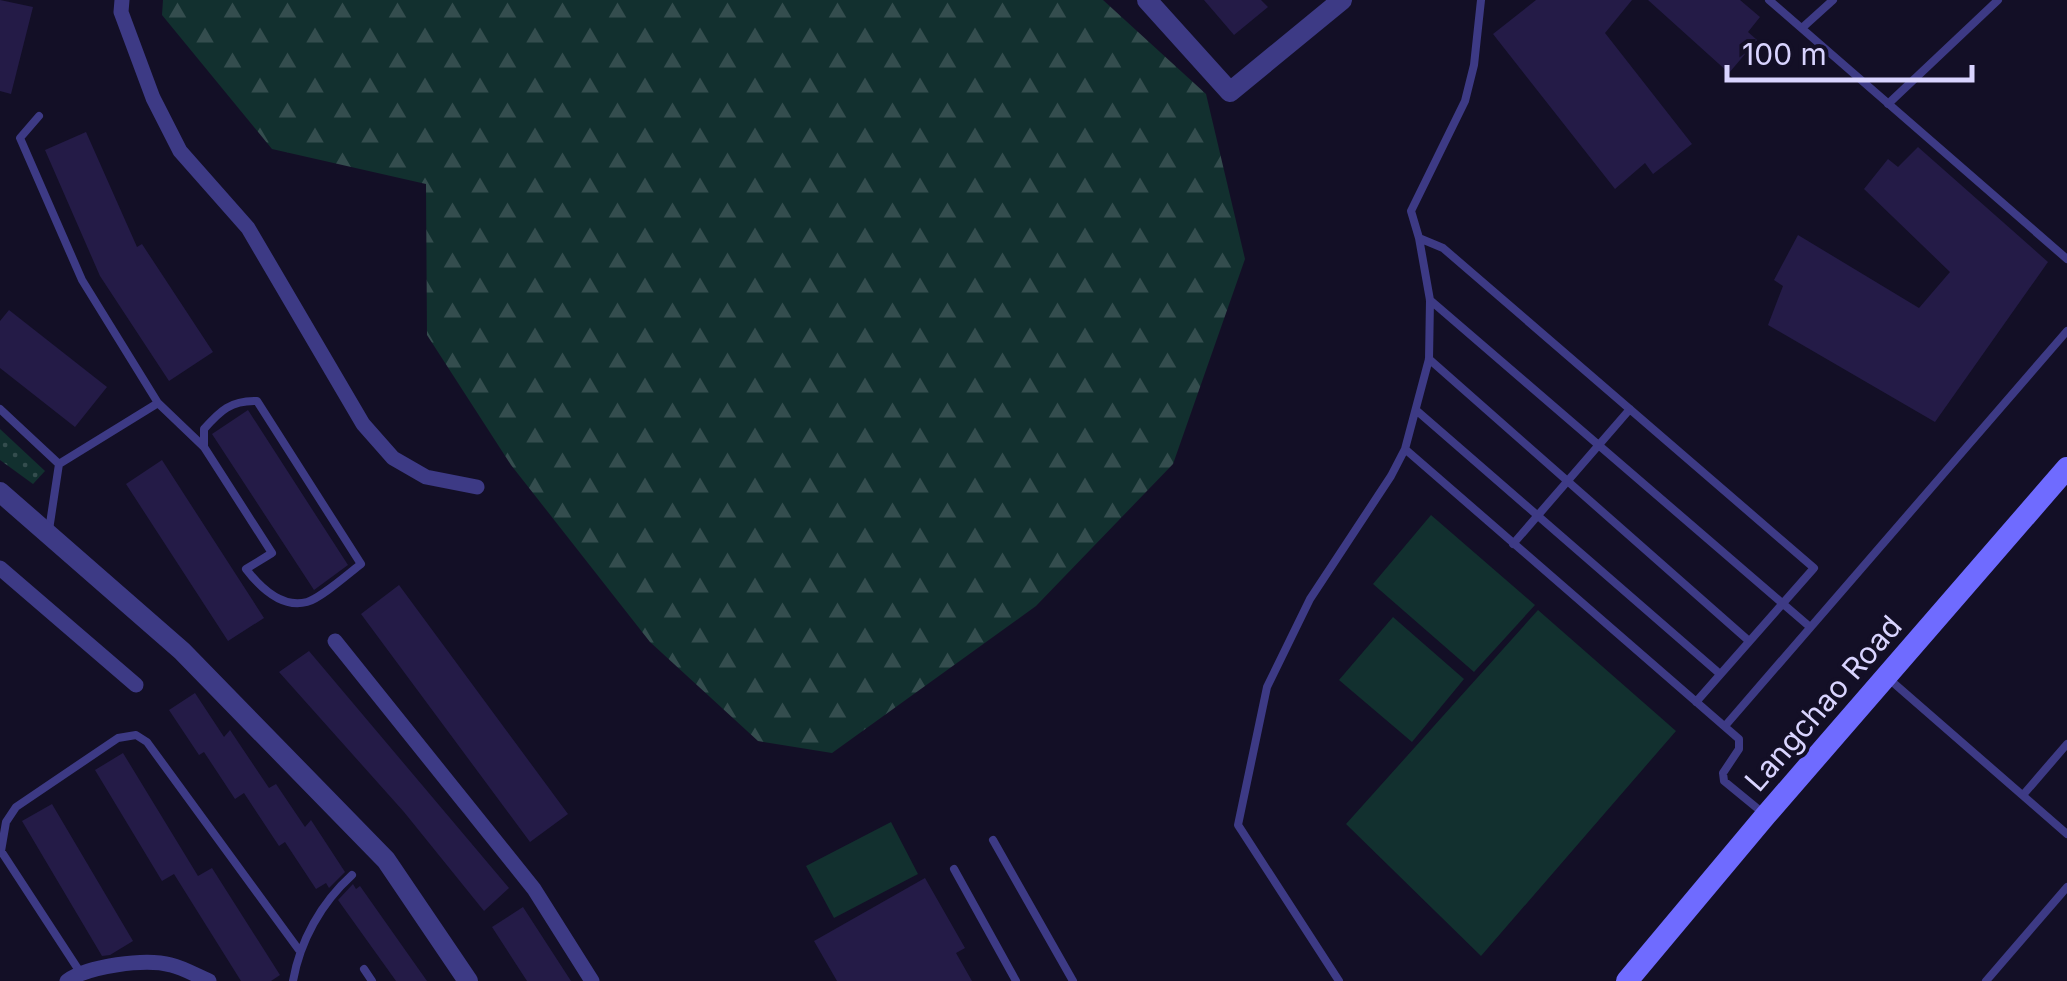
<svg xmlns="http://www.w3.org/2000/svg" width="2067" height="981" font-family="Inter,sans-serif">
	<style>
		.forest { fill: url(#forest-firs) }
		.garden { fill: url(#garden-dots) }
		.pitch { fill: #12302f }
		.building { fill: #241b47 }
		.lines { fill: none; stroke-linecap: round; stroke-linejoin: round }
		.service { stroke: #3d3a85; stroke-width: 8 }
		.minor { stroke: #3d3a85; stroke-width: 15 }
		.tertiary { stroke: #3d3a85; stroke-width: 20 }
		.secondary { stroke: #6f6bff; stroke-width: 22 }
		.labels { text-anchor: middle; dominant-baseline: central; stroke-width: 8; stroke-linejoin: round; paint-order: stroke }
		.street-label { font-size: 30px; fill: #d9d4ff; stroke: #130f26 }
	</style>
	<defs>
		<pattern id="forest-firs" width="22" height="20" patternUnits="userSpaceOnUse" patternTransform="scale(2.5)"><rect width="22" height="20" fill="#12302f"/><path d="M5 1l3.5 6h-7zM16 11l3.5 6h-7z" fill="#344d4e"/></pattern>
		<pattern id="garden-dots" width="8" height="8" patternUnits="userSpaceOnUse" patternTransform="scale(2.5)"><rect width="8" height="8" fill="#12302f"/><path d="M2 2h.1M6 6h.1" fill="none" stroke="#344d4e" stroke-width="1.8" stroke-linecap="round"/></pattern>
	</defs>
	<rect width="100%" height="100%" fill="#130f26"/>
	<path class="forest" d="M 163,0 L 1103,0 L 1206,94 L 1245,259 L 1173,464 L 1036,606 L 832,753 L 758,741 L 650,642 L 511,465 L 427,335 L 426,184 L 272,149 L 162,15 Z"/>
	<path class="garden" d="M 0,429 L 45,471 L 33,484 L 0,460 Z"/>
	<path class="pitch" d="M 1431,515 L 1535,605 L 1474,672 L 1373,584 Z
		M 1538,610 L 1676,731 L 1481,956 L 1346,824 Z
		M 1393,617 L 1464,679 L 1412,742 L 1339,680 Z
		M 891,822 L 918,874 L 834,918 L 806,866 Z"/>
	<path class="building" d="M 0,0 L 33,7 L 11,94 L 0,91 Z
		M 1204,0 L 1261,0 L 1268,7 L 1234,35 Z
		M 1536,0 L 1632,0 L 1605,33 L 1692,144 L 1653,174 L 1645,163 L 1615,189 L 1493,34 Z
		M 1648,0 L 1740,0 L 1760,17 L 1748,32 L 1757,40 L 1729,73 Z
		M 86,132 L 137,247 L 142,244 L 213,352 L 169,381 L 100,276 L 45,150 Z
		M 1918,147 L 2048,262 L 1935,422 L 1768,325 L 1783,286 L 1774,280 L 1798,235 L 1919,308 L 1950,272 L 1864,189 L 1888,159 L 1898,167 Z
		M 9,310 L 107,387 L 75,427 L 0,368 L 0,321 Z
		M 248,410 L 348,565 L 314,590 L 212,434 Z
		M 162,460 L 264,618 L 228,641 L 126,484 Z
		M 399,585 L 568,814 L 530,842 L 361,614 Z
		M 309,651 L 509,888 L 484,911 L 404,812 L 279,672 Z
		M 195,693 L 224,737 L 230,730 L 269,788 L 276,784 L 305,827 L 311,820 L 345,872 L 329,888 L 326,883 L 316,889 L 285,842 L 279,846 L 244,793 L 235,799 L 204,752 L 199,755 L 169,710 Z
		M 123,753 L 198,876 L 212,868 L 280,975 L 271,981 L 241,981 L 174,874 L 162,881 L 95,770 Z
		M 52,804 L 133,941 L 110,955 L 102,956 L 22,821 Z
		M 925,878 L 965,948 L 956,953 L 972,981 L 837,981 L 814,941 Z
		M 353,884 L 356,889 L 360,886 L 427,981 L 396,981 L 338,900 Z
		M 523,907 L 571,981 L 527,981 L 492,927 Z"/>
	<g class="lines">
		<path class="service" d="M 1481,0 L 1474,65 L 1465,101 L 1411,211 L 1419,238 L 1443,248 L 1814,568 L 1696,702
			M 1769,0 L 2067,259
			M 1802,28 L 1833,0
			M 1888,104 L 1998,0
			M 39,116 L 20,138 L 82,280 L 158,403 L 59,464 L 49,530
			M 1430,300 L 1810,627
			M 1429,359 L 1749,641
			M 158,403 L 204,447 L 272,553 L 246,569 C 259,586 281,609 307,602 C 321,598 348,574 361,564 L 257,401 C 231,400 220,411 204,429 L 204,447
			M 0,409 L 59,464
			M 1416,410 L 1720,674
			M 1405,449 L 1739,739 L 1739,749 L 1723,773 L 1724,781 L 1763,813
			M 1513,544 L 1630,409
			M 1889,679 L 2067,834
			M 1725,726 L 2067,331
			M 2023,795 L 2067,744
			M 993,840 L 1073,981
			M 954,869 L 1016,981
			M 364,969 L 372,981
			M 80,972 L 1,851 L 6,822 L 16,807 L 118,738 L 136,735 L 147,742 L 299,950
			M 293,981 C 300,941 321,903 352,875
			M 1339,981 L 1238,825 L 1267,687 L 1310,599 L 1391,476 L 1405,449 L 1429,359 L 1430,300 L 1419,238
			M 1986,981 L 2067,887"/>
		<path class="minor" d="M 122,0 L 121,12 L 153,98 L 180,151 L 248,228 L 363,424 L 393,458 L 426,477 L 477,487
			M 0,568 L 136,685
			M 335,641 L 534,889 L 592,981
			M 67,981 C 88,966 145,958 171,965 C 184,968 197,976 209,981"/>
		<path class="tertiary" d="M 1147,0 L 1230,92 L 1342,0
			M 0,492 L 182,651 L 386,860 L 468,981"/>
		<path class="secondary" d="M 1627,981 L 1766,815 L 2067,468"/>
	</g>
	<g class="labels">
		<g class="street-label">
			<text transform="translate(1823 703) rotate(-49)">Langchao Road</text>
		</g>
	</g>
	<path d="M1727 65v15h245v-15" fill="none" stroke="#d9d4ff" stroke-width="5"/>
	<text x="1742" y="65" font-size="30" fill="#d9d4ff" stroke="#130f26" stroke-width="8" paint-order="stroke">100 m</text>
</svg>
